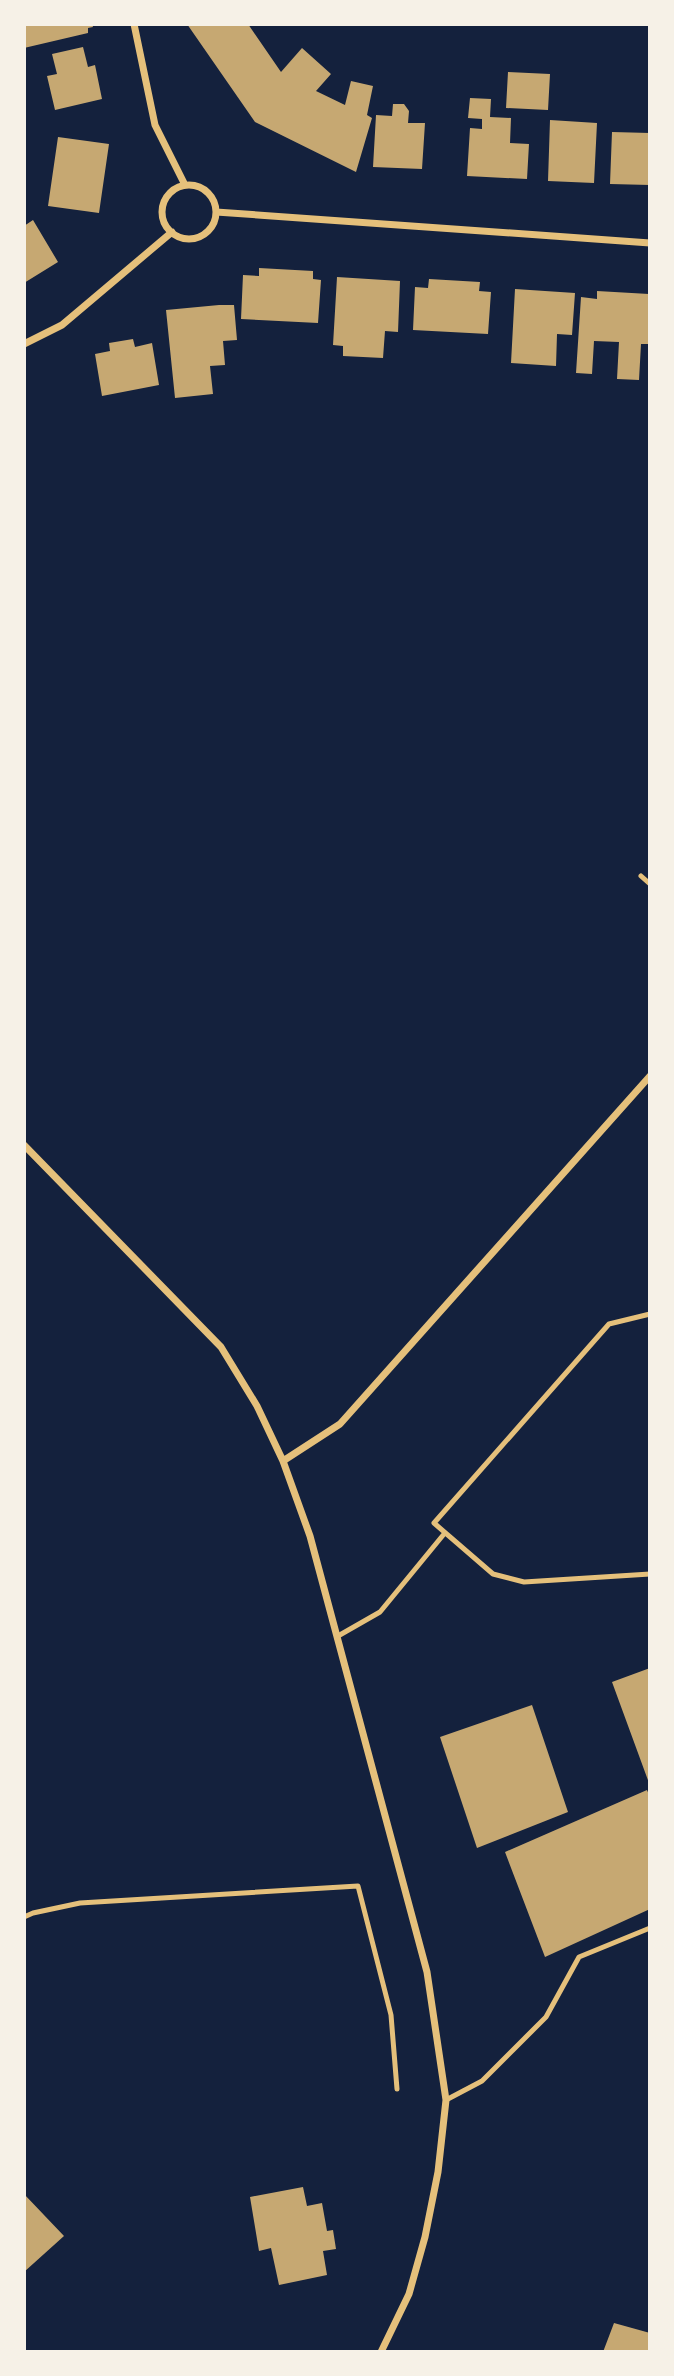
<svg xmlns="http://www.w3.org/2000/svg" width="674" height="2376" font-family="'Roboto Condensed',sans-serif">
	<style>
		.building { fill: #c6a872 }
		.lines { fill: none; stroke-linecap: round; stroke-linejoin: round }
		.service { stroke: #e5c07b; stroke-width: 5 }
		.minor { stroke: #e5c07b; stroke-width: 7 }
	</style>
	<rect width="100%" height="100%" fill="#14213d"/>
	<path class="building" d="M 24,24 L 92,24 L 93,27 L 88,28 L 88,33 L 24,48 Z
		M 187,24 L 248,24 L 281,72 L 302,48 L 331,74 L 316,91 L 345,105 L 351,81 L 373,86 L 367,115 L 372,118 L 356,172 L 255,122 Z
		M 83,47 L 88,67 L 95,65 L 102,99 L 55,110 L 47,76 L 57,74 L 52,54 Z
		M 508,72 L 550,74 L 548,110 L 506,108 Z
		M 470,98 L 491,99 L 490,117 L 511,118 L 510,143 L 529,144 L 527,179 L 467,176 L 470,128 L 482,129 L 482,119 L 468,118 Z
		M 393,104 L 404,104 L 409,111 L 408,123 L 425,123 L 422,169 L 373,167 L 376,115 L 392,116 Z
		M 550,120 L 597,123 L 594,183 L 548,181 Z
		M 612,132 L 650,133 L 650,185 L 610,184 Z
		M 58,137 L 109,144 L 99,213 L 48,206 Z
		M 33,220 L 58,262 L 24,283 L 24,226 Z
		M 259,268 L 313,271 L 313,279 L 321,280 L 318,323 L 241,319 L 243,275 L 259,276 Z
		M 337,277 L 400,281 L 398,332 L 385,331 L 383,358 L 343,356 L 343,346 L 333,345 Z
		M 429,279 L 480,282 L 479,291 L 491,292 L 488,334 L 413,330 L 415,287 L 428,288 Z
		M 515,289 L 575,293 L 572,335 L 557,334 L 556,366 L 511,363 Z
		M 597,291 L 649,294 L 650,344 L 641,344 L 639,380 L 617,379 L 619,342 L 594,341 L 592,374 L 576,373 L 581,297 L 597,299 Z
		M 219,305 L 234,305 L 237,340 L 223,341 L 225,365 L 210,366 L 213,394 L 175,398 L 166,310 Z
		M 133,339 L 135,347 L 152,343 L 159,385 L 102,396 L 95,354 L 110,351 L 109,343 Z
		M 650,1668 L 650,1783 L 649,1783 L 612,1682 Z
		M 532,1705 L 568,1812 L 477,1848 L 440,1737 Z
		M 647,1790 L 650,1797 L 650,1909 L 545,1957 L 505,1852 Z
		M 303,2187 L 307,2206 L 322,2203 L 327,2231 L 333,2230 L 336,2249 L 323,2251 L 327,2275 L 279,2285 L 271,2248 L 259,2251 L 250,2197 Z
		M 24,2194 L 64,2236 L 24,2272 Z
		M 614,2323 L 650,2333 L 650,2352 L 603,2352 Z"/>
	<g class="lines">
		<path class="service" d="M 641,876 L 650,884
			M 650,1314 L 609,1324 L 434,1523 L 493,1574 L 524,1582 L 650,1574
			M 338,1636 L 380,1612 L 444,1534
			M 24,1917 L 33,1913 L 80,1903 L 358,1886 L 391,2015 L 397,2089
			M 446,2100 L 482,2081 L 546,2017 L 579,1957 L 650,1928"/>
		<path class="minor" d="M 134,24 L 155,125 L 185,185
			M162 212a27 27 0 1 1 54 0a27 27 0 1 1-54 0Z
			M 216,212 L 650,243
			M 24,344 L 62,325 L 172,232
			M 24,1145 L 221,1347 L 257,1406 L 283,1461 L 310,1536 L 427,1972 L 446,2100 L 438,2172 L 425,2237 L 409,2294 L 381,2352
			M 283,1461 L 340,1424 L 650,1076"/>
	</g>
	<rect width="674" height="2376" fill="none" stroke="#f6f1e7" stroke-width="52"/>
</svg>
